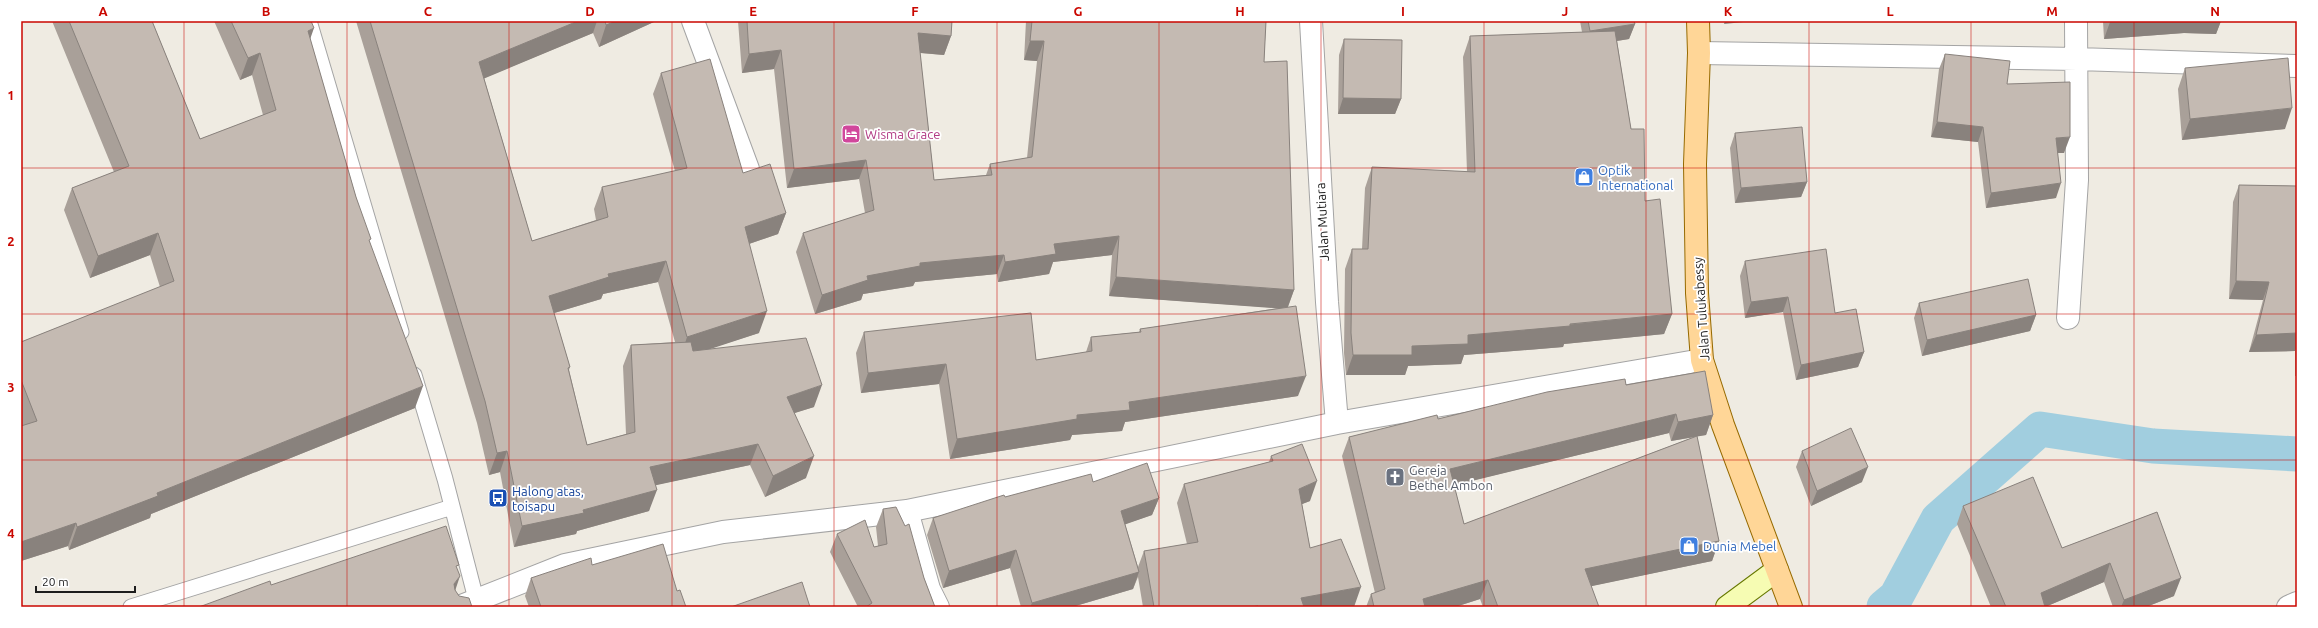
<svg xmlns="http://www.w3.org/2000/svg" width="2318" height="628" font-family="Ubuntu,sans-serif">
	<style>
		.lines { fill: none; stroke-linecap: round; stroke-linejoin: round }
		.canal { stroke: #a1cedf; stroke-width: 35 }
		.lane-casing { stroke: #a4a4a4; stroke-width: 17 }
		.street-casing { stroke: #a4a4a4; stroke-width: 24 }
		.secondary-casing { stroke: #677800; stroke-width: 24 }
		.primary-casing { stroke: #966a00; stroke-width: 24 }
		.lane { stroke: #fff; stroke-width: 15 }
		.street { stroke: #fff; stroke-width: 22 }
		.secondary { stroke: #f6fcb3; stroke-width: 22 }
		.primary { stroke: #ffd697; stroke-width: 22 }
		.wall { fill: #a9a099; fill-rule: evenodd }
		.shaded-wall { fill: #89827d }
		.building { fill: #c4bab2; stroke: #89827d }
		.grid { fill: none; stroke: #ca0700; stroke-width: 1; stroke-opacity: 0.55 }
		.labels { text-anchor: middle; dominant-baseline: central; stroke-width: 3.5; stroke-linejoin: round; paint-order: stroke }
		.hotel-label { font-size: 13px; fill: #b23c85; stroke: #fff; text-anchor: start }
		.shop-label { font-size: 13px; fill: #366cbe; stroke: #fff; text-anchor: start }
		.street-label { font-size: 13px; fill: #1d1d1d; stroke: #fff }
		.worship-label { font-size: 13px; fill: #5b616d; stroke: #fff; text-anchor: start }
		.transit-label { font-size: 13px; fill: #164399; stroke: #fff; text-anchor: start }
		.neatline { fill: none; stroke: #ca0700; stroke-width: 1.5 }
		.grid-label { font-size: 13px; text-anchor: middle; font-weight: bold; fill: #ca0700 }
	</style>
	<rect width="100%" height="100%" fill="#efebe2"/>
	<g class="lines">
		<path class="canal" d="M 1884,607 L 1896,597 L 1938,519 L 2040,429 L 2153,446 L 2297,454"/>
		<g class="lane-casing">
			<path id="lane" d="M 309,21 L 401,332
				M 414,375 L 445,479 L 478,607
				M 131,607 L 452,507"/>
		</g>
		<g class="street-casing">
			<path id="street" d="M 693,21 L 748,169
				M 1311,21 L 1327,302 L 1337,423
				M 1699,53 L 2077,59 L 2297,66
				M 2068,318 L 2077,180 L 2076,21
				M 907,511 L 929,589 L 938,607
				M 459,607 L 565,565 L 723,532 L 907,511 L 1337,423 L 1702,360
				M 2288,607 L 2297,603"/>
		</g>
		<g class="secondary-casing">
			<path id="secondary" d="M 1727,607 L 1777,570"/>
		</g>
		<g class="primary-casing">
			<path id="primary" d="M 1698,21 L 1699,53 L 1695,164 L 1697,293 L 1702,360 L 1723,425 L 1791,607"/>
		</g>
		<use href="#lane" class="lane"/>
		<use href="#street" class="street"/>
		<use href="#secondary" class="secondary"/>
		<use href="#primary" class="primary"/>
	</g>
	<path class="wall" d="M 52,21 L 152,21 L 200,139 L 263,115 L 252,75 L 240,80 L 214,21 L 311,21 L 310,39 L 356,197 L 370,243 L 415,408 L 151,514 L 150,518 L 69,550 L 68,546 L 21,561 L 21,426 L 22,426 L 21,423 L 21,342 L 160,287 L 150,255 L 90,278 L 64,210 L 72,188 L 114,172 Z
		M 356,21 L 656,21 L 599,47 L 593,33 L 484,78 L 532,241 L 596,220 L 594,209 L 602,187 L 675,171 L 653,94 L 661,73 L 743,173 L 786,213 L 778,234 L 749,244 L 759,333 L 708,349 L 814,407 L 794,413 L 806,478 L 765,497 L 750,465 L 655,485 L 649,511 L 577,531 L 576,534 L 514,547 L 500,472 L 489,475 L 477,423 ZM 658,282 L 675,342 L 631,345 L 623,366 L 626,434 L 587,445 L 569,370 L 570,367 L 554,313 L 601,299 L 603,294 Z
		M 738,21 L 952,21 L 951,36 L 944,55 L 920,53 L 934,180 L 986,175 L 990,164 L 1027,158 L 1037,61 L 1024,60 L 1026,21 L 1266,21 L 1264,62 L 1294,290 L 1288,307 L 1298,396 L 1125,422 L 1122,431 L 1072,435 L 1070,440 L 950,459 L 939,384 L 861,393 L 856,353 L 864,332 L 1036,360 L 1086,352 L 1091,337 L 1139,332 L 1140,329 L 1278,308 L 1109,296 L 1112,255 L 1053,262 L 1049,274 L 998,282 L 997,274 L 915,282 L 913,286 L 863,294 L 861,300 L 815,314 L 796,252 L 803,233 L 865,213 L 859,179 L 787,188 L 774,69 L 742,73 Z
		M 1580,21 L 1634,21 L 1635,24 L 1629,39 L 1617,41 L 1631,129 L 1645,201 L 1672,314 L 1664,334 L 1564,344 L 1563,347 L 1464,355 L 1461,364 L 1408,366 L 1405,375 L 1346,375 L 1344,353 L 1345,269 L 1352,249 L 1362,249 L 1365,188 L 1372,167 L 1467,172 L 1463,57 L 1470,36 L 1582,32 Z
		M 2103,21 L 2221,21 L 2216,34 L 2184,33 L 2104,39 Z
		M 1344,39 L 1401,99 L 1395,114 L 1338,114 L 1339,55 Z
		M 1945,54 L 2007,84 L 2064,153 L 2058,153 L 2056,198 L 1986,208 L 1978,142 L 1931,137 L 1939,69 Z
		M 2185,68 L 2285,129 L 2182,140 L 2178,89 Z
		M 1735,133 L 1807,182 L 1801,197 L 1735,203 L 1730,148 Z
		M 2239,185 L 2297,186 L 2297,376 L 2295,376 L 2295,351 L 2249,352 L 2263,300 L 2229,299 L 2233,202 Z
		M 1745,261 L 1835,313 L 1864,352 L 1858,367 L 1796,380 L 1783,312 L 1745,318 L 1740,276 Z
		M 1919,303 L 2036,315 L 2030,331 L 1922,356 L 1914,318 Z
		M 1626,385 L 1713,415 L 1706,435 L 1697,436 L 1719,541 L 1712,561 L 1591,586 L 1599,607 L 1483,607 L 1480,599 L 1455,607 L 1366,607 L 1371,594 L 1375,593 L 1342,456 L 1349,437 L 1438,419 ZM 1669,433 L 1671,441 L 1694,437 L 1464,524 L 1454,485 Z
		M 1802,451 L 1862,482 L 1811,506 L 1796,467 Z
		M 1271,456 L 1310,501 L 1302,504 L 1310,548 L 1354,607 L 1143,607 L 1138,577 L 1133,589 L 1072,607 L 1021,607 L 1010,568 L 943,588 L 927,535 L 933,518 L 1005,497 L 1093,482 L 1159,498 L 1152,515 L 1125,524 L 1138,567 L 1144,551 L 1187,544 L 1177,503 L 1184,484 L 1269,462 Z
		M 1963,506 L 2062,548 L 2157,512 L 2174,596 L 2146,607 L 2113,607 L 2104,582 L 2045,607 L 1991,607 L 1957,524 Z
		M 883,509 L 924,578 L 935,607 L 858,607 L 830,552 L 837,534 L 874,547 L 878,546 L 876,527 Z
		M 592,565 L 677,591 L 686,607 L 529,607 L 525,596 L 531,578 Z"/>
	<path class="shaded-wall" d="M 578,21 L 597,21 L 593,33 L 471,84 L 479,62 Z
		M 616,21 L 656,21 L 599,47 L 606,25 Z
		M 1725,21 L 1753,21 L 1724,24 Z
		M 2118,21 L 2221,21 L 2216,34 L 2184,33 L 2104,39 L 2110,22 Z
		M 1635,24 L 1629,39 L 1584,46 L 1590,31 Z
		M 314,28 L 306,51 L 308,31 Z
		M 918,33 L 951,36 L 944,55 L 911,52 Z
		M 1030,41 L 1044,41 L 1037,61 L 1024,60 Z
		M 781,50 L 774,69 L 742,73 L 749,54 Z
		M 260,53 L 252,75 L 240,80 L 248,58 Z
		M 1343,98 L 1401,99 L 1395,114 L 1338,114 Z
		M 2292,108 L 2285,129 L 2182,140 L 2190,119 Z
		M 1937,122 L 1983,127 L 1978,142 L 1931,137 Z
		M 2070,137 L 2064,153 L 2050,153 L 2056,138 Z
		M 866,160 L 859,179 L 787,188 L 794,169 Z
		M 1807,182 L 1801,197 L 1735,203 L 1741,188 Z
		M 2061,183 L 2056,198 L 1986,208 L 1991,193 Z
		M 786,213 L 778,234 L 737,248 L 745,227 Z
		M 158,233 L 150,255 L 90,278 L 98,256 Z
		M 1119,236 L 1112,255 L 1053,262 L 1049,274 L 998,282 L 1005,262 L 1054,244 Z
		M 1004,255 L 997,274 L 915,282 L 913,286 L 863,294 L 861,300 L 815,314 L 822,295 L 867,276 L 920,263 Z
		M 666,261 L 658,282 L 603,294 L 601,299 L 541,317 L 549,296 L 608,274 Z
		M 1116,277 L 1294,290 L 1287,309 L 1109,296 Z
		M 2236,281 L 2269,282 L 2263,300 L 2229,299 Z
		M 1788,297 L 1783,312 L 1745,318 L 1751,302 Z
		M 767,311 L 759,333 L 680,359 L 687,337 Z
		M 1672,314 L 1664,334 L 1564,344 L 1563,347 L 1464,355 L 1461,364 L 1408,366 L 1405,375 L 1346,375 L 1353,355 L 1412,346 L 1468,335 Z
		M 2036,315 L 2030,331 L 1922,356 L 1927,340 Z
		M 2297,333 L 2297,346 L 2295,351 L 2249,352 L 2256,335 Z
		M 1864,352 L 1858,367 L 1796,380 L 1801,365 Z
		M 946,364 L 939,384 L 861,393 L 868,373 Z
		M 1306,376 L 1298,396 L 1125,422 L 1122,431 L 1072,435 L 1070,440 L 950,459 L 957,439 L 1077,415 L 1129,402 Z
		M 822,385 L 814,407 L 779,418 L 787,397 Z
		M 423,386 L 415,408 L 151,514 L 150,518 L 69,550 L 77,527 L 157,493 Z
		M 1676,414 L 1669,433 L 1443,488 L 1450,469 Z
		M 1713,415 L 1706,435 L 1671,441 L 1678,422 Z
		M 758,444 L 750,465 L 643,488 L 650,467 Z
		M 507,451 L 500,472 L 489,475 L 497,453 Z
		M 814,456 L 806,478 L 765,497 L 773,476 Z
		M 1868,467 L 1862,482 L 1811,506 L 1817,491 Z
		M 1317,481 L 1310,501 L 1292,508 L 1299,489 Z
		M 657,490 L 649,511 L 577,531 L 576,534 L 514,547 L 522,526 L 583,510 Z
		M 1159,498 L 1152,515 L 1115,528 L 1121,511 Z
		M 76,523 L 68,546 L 21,561 L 21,542 Z
		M 1719,541 L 1712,561 L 1578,589 L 1585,569 Z
		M 1016,550 L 1010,568 L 943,588 L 949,571 Z
		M 2110,563 L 2104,582 L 2045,607 L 2041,593 Z
		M 1139,572 L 1133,589 L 1072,607 L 1030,607 L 1032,603 Z
		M 460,576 L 453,597 L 454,584 Z
		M 2181,578 L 2174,596 L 2146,607 L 2121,607 L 2124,600 Z
		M 1488,580 L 1480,599 L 1455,607 L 1420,607 L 1423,599 Z
		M 1361,587 L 1354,607 L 1297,607 L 1301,598 Z"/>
	<path class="building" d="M 69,21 L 152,21 L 200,139 L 276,110 L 260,53 L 248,58 L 231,21 L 311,21 L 314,28 L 308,31 L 356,197 L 371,239 L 369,240 L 423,386 L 157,493 L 158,496 L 77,527 L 76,523 L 21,542 L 21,426 L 37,421 L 21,380 L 21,342 L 174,281 L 158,233 L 98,256 L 72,188 L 129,166 Z
		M 370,21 L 578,21 L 479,62 L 532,241 L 608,217 L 602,187 L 687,168 L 661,73 L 710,59 L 743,173 L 770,164 L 786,213 L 745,227 L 767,311 L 687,337 L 666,261 L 608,274 L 609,277 L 549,296 L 570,367 L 568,368 L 587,445 L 635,432 L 631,345 L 691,342 L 693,351 L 806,338 L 822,385 L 787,397 L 814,456 L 773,476 L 758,444 L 650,467 L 657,490 L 583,510 L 584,513 L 522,526 L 507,451 L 497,453 L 485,401 Z
		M 605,21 L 616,21 L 606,25 Z
		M 747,21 L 952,21 L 951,36 L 918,33 L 934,180 L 992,175 L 990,164 L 1032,157 L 1044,41 L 1030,41 L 1032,21 L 1266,21 L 1264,62 L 1287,61 L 1294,290 L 1116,277 L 1119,236 L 1054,244 L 1056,254 L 1005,262 L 1004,255 L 920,263 L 920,266 L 867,276 L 868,280 L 822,295 L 803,233 L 874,210 L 866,160 L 794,169 L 781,50 L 749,54 Z
		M 1588,21 L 1634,21 L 1635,24 L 1590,31 Z
		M 1615,31 L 1631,129 L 1644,129 L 1645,201 L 1660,199 L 1672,314 L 1570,324 L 1570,326 L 1468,335 L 1468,344 L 1412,346 L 1412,355 L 1353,355 L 1351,333 L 1352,249 L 1368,249 L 1372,167 L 1475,172 L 1470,36 Z
		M 1344,39 L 1402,40 L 1401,99 L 1343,98 Z
		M 1945,54 L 2010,61 L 2007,84 L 2070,82 L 2070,137 L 2056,138 L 2061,183 L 1991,193 L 1983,127 L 1937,122 Z
		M 2288,58 L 2292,108 L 2190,119 L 2185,68 Z
		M 1802,127 L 1807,182 L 1741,188 L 1735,133 Z
		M 2239,185 L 2297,186 L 2297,333 L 2256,335 L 2269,282 L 2236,281 Z
		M 1826,249 L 1835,313 L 1856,309 L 1864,352 L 1801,365 L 1788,297 L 1751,302 L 1745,261 Z
		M 2028,279 L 2036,315 L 1927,340 L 1919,303 Z
		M 1296,306 L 1306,376 L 1129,402 L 1130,410 L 1077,415 L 1077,419 L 957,439 L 946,364 L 868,373 L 864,332 L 1031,313 L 1036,360 L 1092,351 L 1091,337 L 1141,332 L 1140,329 Z
		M 1705,371 L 1713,415 L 1678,422 L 1676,414 L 1450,469 L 1464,524 L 1697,436 L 1719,541 L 1585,569 L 1599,607 L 1498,607 L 1488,580 L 1423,599 L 1425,607 L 1374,607 L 1371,594 L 1385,589 L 1349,437 L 1437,415 L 1438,419 L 1547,392 L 1625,379 L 1626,385 Z
		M 1851,428 L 1868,467 L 1817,491 L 1802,451 Z
		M 1302,444 L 1317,481 L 1299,489 L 1310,548 L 1341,539 L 1361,587 L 1301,598 L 1304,607 L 1258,607 L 1258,606 L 1251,607 L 1154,607 L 1144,551 L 1198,542 L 1184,484 L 1273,461 L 1271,456 Z
		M 1147,463 L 1159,498 L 1121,511 L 1139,572 L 1032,603 L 1016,550 L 949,571 L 933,518 L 1004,495 L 1005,497 L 1091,474 L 1093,482 Z
		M 2033,477 L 2062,548 L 2157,512 L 2181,578 L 2124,600 L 2110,563 L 2041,593 L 2045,607 L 2006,607 L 1963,506 Z
		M 896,507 L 905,526 L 909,524 L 924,578 L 935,607 L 866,607 L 872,603 L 837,534 L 865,520 L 874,547 L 887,544 L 883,509 Z
		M 446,526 L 459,565 L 456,566 L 460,576 L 454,584 L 455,590 L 459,596 L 469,598 L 472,607 L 199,607 L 270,581 L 271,585 Z
		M 663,544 L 677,591 L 680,590 L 686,607 L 541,607 L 531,578 L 591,558 L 592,565 Z
		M 802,582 L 810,607 L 731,607 Z"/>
	<path class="grid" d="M 184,21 L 184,607M 347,21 L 347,607M 509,21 L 509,607M 672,21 L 672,607M 834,21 L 834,607M 997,21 L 997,607M 1159,21 L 1159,607M 1321,21 L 1321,607M 1484,21 L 1484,607M 1646,21 L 1646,607M 1809,21 L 1809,607M 1971,21 L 1971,607M 2134,21 L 2134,607M 21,168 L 2297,168M 21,314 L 2297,314M 21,460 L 2297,460"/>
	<defs>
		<g id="hotel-square" transform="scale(1)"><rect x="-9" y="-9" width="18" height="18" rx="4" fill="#d1479c" stroke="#fff"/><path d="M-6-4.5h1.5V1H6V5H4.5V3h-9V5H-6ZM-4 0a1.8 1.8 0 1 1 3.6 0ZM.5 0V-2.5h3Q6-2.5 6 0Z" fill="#fff"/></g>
		<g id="shop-square" transform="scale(1)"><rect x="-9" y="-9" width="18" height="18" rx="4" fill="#3f7fe0" stroke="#fff"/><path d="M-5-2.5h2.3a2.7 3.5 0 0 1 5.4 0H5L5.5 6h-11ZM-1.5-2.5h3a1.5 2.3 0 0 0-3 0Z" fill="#fff"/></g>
		<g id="church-square" transform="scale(1)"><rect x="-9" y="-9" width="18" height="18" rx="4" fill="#6b7280" stroke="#fff"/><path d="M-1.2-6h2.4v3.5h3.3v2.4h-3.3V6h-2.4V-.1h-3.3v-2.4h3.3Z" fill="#fff"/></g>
		<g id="bus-square" transform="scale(1)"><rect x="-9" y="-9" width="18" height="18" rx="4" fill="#1a4fb4" stroke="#fff"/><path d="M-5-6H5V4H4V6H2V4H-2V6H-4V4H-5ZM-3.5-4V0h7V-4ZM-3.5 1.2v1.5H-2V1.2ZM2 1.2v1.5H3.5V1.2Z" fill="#fff"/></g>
	</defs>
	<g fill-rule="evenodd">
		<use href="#hotel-square" x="851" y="134"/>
		<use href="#shop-square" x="1584" y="177"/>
		<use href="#church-square" x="1395" y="477"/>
		<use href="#bus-square" x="498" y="498"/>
		<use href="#shop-square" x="1689" y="546"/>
	</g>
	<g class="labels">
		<g class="hotel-label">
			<text x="865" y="134">Wisma Grace</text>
		</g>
		<g class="shop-label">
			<text x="1598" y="170">Optik<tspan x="1598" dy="15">International</tspan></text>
			<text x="1703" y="546">Dunia Mebel</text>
		</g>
		<g class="street-label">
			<text transform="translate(1322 222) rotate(-93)">Jalan Mutiara</text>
			<text transform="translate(1701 309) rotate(-94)">Jalan Tulukabessy</text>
		</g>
		<g class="worship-label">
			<text x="1409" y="470">Gereja<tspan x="1409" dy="15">Bethel Ambon</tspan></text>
		</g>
		<g class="transit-label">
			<text x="512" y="491">Halong atas,<tspan x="512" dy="15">toisapu</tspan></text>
		</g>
	</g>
	<rect width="2318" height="628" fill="none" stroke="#ffffff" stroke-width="44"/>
	<path d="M36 586v6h99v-6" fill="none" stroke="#1d1d1d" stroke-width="2"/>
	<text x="42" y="586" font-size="12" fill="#1d1d1d" stroke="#ffffff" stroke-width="3" paint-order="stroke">20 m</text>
	<rect x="22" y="22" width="2274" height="584" class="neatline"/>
	<g class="grid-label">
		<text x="103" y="16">A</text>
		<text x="266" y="16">B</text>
		<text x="428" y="16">C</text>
		<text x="590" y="16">D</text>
		<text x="753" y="16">E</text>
		<text x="915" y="16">F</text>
		<text x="1078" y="16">G</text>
		<text x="1240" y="16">H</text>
		<text x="1403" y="16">I</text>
		<text x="1565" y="16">J</text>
		<text x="1728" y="16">K</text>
		<text x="1890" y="16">L</text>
		<text x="2052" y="16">M</text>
		<text x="2215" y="16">N</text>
		<text x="11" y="100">1</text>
		<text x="11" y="246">2</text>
		<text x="11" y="392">3</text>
		<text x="11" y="538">4</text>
	</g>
</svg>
